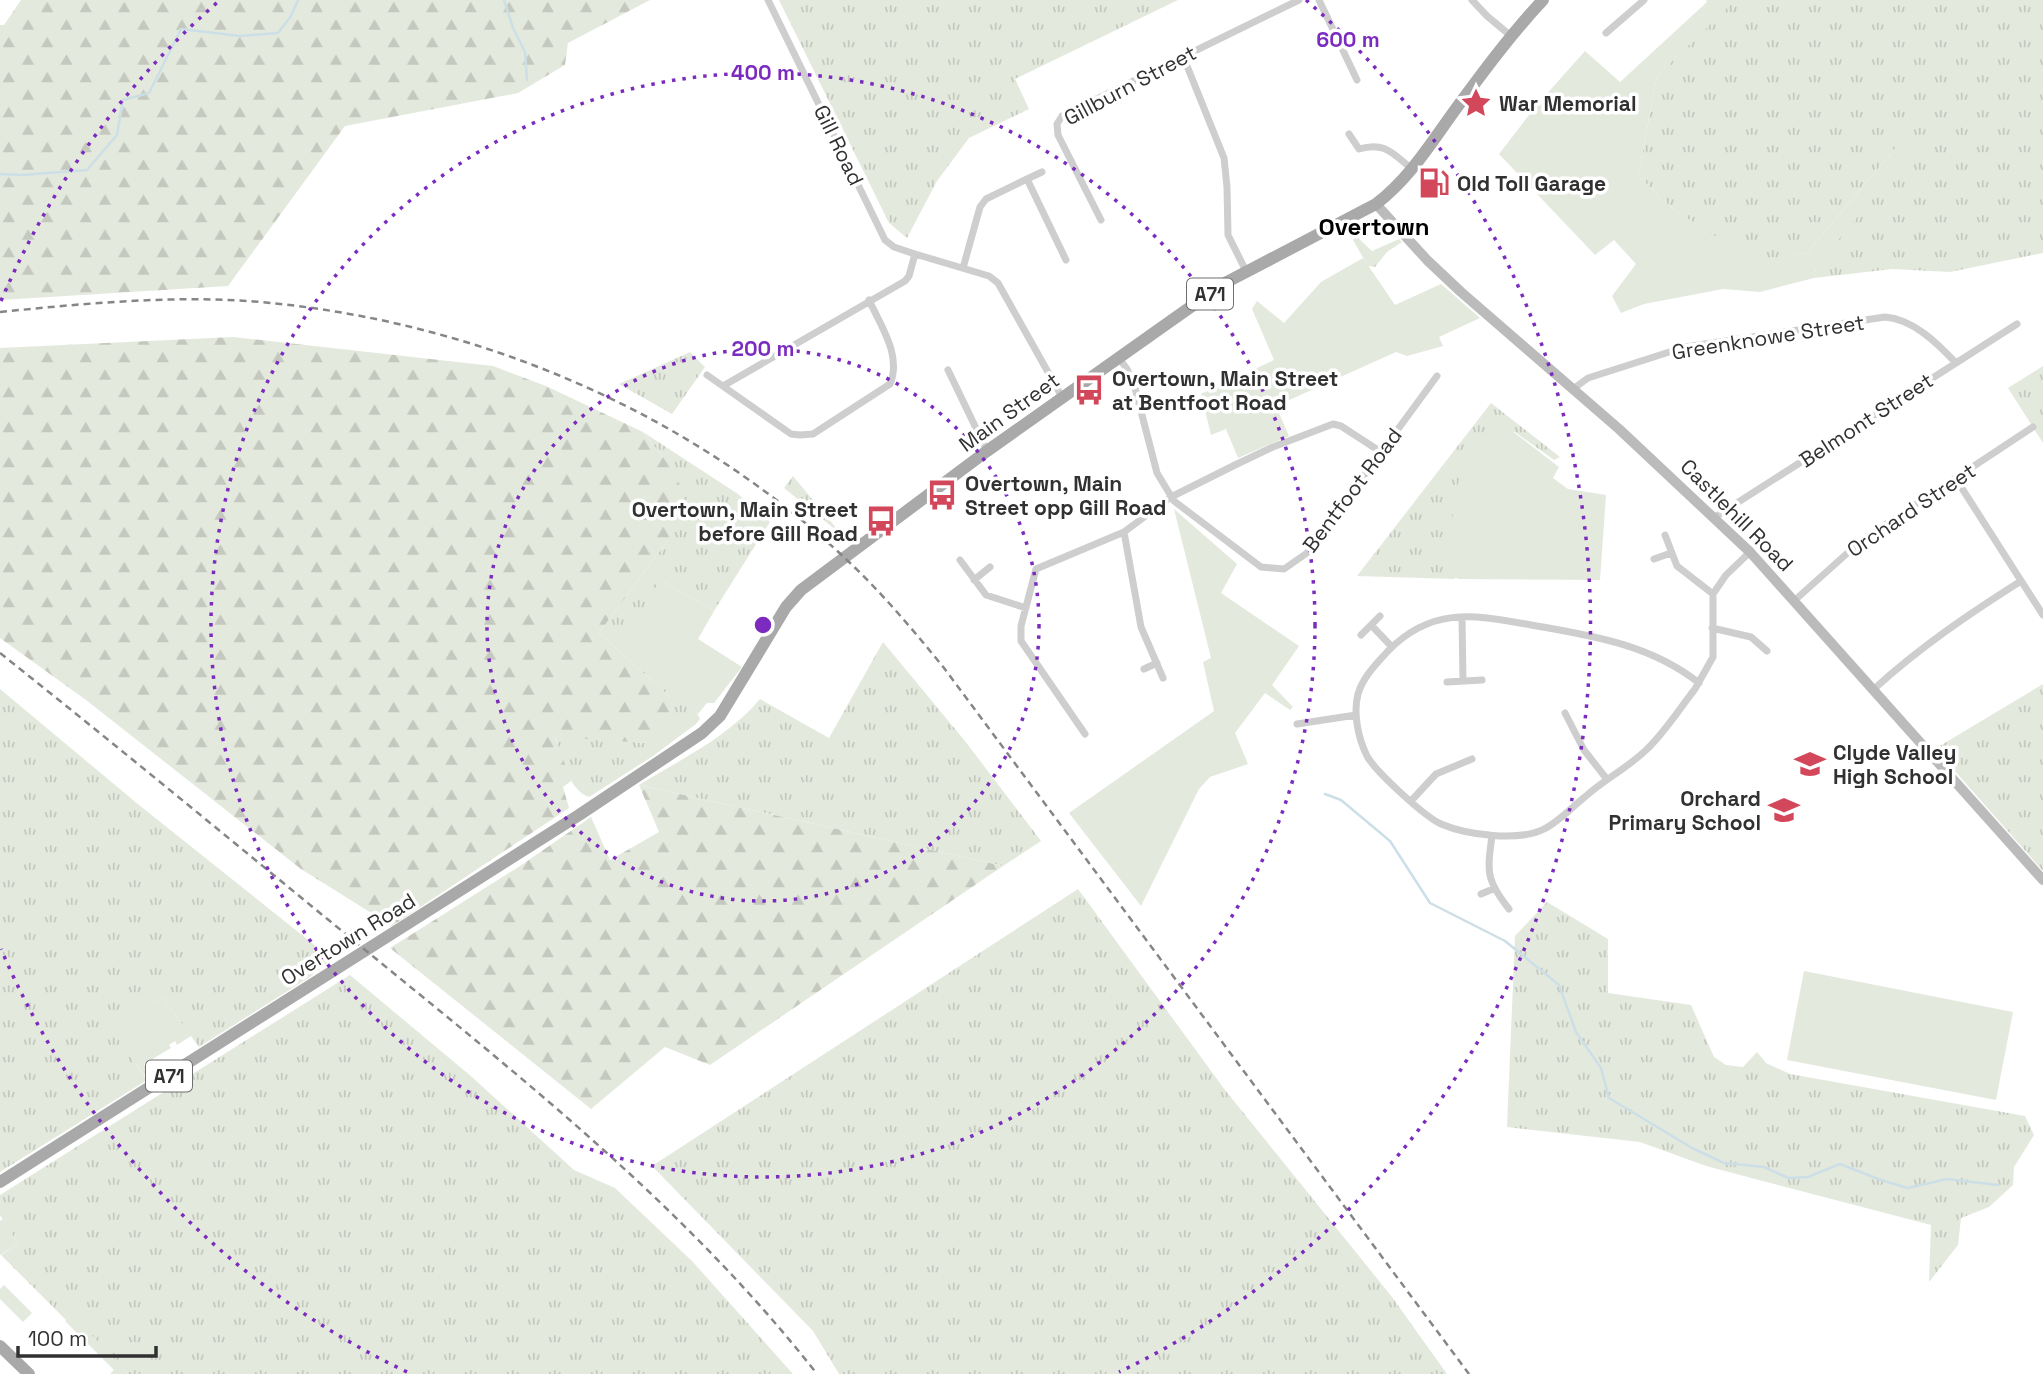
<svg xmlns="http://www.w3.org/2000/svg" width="2043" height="1374" font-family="'Space Grotesk',sans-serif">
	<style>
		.grass { fill: url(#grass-tufts) }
		.forest { fill: url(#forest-firs) }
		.green { fill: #e4e9dd }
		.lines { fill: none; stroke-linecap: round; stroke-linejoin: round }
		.stream { stroke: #ccdfe7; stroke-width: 2.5 }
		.minor { stroke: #cecece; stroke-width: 7 }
		.secondary { stroke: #bbb; stroke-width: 10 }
		.primary { stroke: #a9a9a9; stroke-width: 12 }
		.rail { stroke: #868686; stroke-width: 2.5; stroke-dasharray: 7 5; stroke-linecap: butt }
		.ring { fill: none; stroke: #7b2cbf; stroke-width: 3.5; stroke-dasharray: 3.5 7 }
		.labels { text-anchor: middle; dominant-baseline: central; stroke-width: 7; stroke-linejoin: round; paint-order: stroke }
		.shield { fill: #fff; stroke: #6f6f6f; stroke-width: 2 }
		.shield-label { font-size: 19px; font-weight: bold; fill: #313131 }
		.street-label { font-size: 21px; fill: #313131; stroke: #fff }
		.poi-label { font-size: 21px; font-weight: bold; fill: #313131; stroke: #fff; text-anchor: start }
		.quarter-label { font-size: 24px; font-weight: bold; fill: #000; stroke: #fff }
		.centre { fill: #7b2cbf; stroke: #fff; stroke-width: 3.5 }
		.ring-label { font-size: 21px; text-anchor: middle; font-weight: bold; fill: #7b2cbf; stroke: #fff; stroke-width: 7; stroke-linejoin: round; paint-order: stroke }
	</style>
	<defs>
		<pattern id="grass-tufts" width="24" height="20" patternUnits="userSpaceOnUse" patternTransform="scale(1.75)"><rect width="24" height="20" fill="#e4e9dd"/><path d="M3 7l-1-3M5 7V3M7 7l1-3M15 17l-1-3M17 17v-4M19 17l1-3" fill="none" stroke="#c4c8be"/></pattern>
		<pattern id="forest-firs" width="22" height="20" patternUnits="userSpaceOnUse" patternTransform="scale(1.75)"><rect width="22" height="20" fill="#e4e9dd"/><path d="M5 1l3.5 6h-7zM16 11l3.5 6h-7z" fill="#c4c8be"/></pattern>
	</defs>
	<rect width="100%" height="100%" fill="#fff"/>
	<path class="grass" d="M 779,0 L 1178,0 L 1015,79 L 1029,109 L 969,138 L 937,181 L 907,238 L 889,223 Z
		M 1722,0 L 2043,0 L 2043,253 L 1950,272 L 1892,269 L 1814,278 L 1816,267 L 1899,144 L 1807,253 L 1756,264 L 1673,209 L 1638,176 L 1657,76 L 1727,7 Z
		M 690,352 L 705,367 L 672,414 L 619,384 Z
		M 2043,366 L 2043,443 L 2008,388 Z
		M 1491,403 L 1560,457 L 1554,460 L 1515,432 L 1501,431 L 1455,558 L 1455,579 L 1357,576 Z
		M 643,432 L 738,494 L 770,522 L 714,611 L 660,580 L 663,679 C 676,690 694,703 700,719 L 696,724 L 653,756 L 589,797 C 568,790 562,756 555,736 L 646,743 L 670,697 L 599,633 L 668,540 L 667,462 Z
		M 793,476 L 842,535 L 784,488 Z
		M 883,642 L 965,741 L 1041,841 L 1003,866 L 639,785 C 680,760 728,737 760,699 L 829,738 Z
		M 2043,684 L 2043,871 L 1938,752 L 1938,747 Z
		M 0,689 L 139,805 L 332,959 L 310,977 L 199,1047 L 162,997 L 112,1029 L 147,1080 L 0,1172 Z
		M 1078,889 L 1225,1090 L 1392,1297 L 1447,1374 L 839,1374 L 813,1331 L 652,1166 Z
		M 1547,902 L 1608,939 L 1608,993 L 1691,1005 L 1714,1057 L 1726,1065 L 1743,1067 L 1757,1052 L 1766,1063 L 1790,1074 L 2025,1116 L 2034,1135 L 2014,1167 L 2013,1185 L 1989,1207 L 1961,1218 L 1958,1245 L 1929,1282 L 1931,1225 L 1706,1166 L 1640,1142 L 1507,1127 L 1515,936 Z
		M 350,975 L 472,1077 L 574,1170 L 615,1188 L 692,1261 L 793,1374 L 128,1374 L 72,1315 L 66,1320 L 1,1255 L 18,1244 L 0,1215 L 0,1195 Z"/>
	<path class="forest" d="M 21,0 L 650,0 L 568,43 L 565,65 L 518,93 L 345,126 L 228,286 L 0,300 L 0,25 L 4,25 Z
		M 1356,236 L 1372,251 L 1399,239 L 1402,242 L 1387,252 L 1375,267 L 1368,266 L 1353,240 Z
		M 233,337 L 493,366 L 546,386 L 643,432 L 667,462 L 685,494 L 668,540 L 599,633 L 670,697 L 675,722 L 646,743 L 555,737 L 571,781 L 563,787 L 569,808 L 392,926 L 301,869 L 86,700 L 0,638 L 0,348 Z
		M 639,785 L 1003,866 L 710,1065 L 665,1047 L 591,1109 L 390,948 L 520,866 L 591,817 L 610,860 L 659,832 Z"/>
	<path class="green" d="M 1706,0 L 1722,0 L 1728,7 L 1657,76 L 1638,176 L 1673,209 L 1756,263 L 1807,253 L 1899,144 L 1926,134 L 1816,267 L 1814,278 L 1760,292 L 1723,289 L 1644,304 L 1621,313 L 1612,296 L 1636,264 L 1614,240 L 1595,255 L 1499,154 L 1536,106 L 1585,51 L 1620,82 L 1707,2 Z
		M 1363,258 L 1395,305 L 1441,284 L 1480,318 L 1439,337 L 1443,346 L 1407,356 L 1396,352 L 1276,406 L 1289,436 L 1238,458 L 1226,429 L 1211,435 L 1201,394 L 1274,360 L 1252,309 L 1257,301 L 1284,323 L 1321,282 Z
		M 1507,427 L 1559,467 L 1553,478 L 1568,489 L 1606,495 L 1600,580 L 1459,579 L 1450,576 L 1452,520 L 1462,461 L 1487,433 Z
		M 1174,509 L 1237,564 L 1221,593 L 1299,646 L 1272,685 L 1293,707 L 1290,710 L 1265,693 L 1235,733 L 1248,764 L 1210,777 L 1199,789 L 1141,906 L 1069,813 L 1214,711 L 1203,662 L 1211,658 Z
		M 660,580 L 714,611 L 698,639 L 742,667 L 714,703 L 707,703 L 698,714 L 663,679 L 627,635 Z
		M 1804,971 L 2013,1012 L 1996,1100 L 1787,1060 Z
		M 162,997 L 191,1036 L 177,1045 L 175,1041 L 169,1045 L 171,1048 L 144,1064 L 148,1072 L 144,1075 L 111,1029 Z
		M 3,1219 L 18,1244 L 0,1255 L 0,1221 Z
		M 4,1285 L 32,1313 L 23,1322 L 0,1299 L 0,1289 Z
		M 72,1314 L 128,1374 L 110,1374 L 114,1370 L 65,1321 Z"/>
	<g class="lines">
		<path class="stream" d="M 504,0 L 513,28 L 525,52 L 527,80
			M 0,174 L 22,175 L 87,170 L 117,135 L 123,100 L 149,93 L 181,29 L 240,36 L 278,33 L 291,16 L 298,0
			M 1325,794 L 1341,800 L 1390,841 L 1430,903 L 1505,941 L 1559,985 L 1576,1032 L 1601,1068 L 1609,1098 L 1692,1148 L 1724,1163 L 1764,1167 L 1788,1178 L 1808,1177 L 1840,1164 L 1881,1180 L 1908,1188 L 1947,1179 L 1998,1185"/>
		<path class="minor" d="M 1319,0 L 1357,80
			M 1472,0 L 1487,16 L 1511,36
			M 1606,33 L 1644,0
			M 1183,56 L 1224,158 L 1227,187 L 1228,235 L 1246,271
			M 1349,134 L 1359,149 C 1385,141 1393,154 1412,169
			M 1042,172 L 1027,179 L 1066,260
			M 1101,220 L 1058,135 L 1057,124 L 1062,116 L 1299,0
			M 915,254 L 989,276 L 998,283 L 1062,397
			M 963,268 L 980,207 L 986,199 L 1027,179
			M 1118,357 L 1127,369 L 1135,388 L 1157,473 L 1174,501 L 1261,567 L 1284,569 L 1307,553 L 1437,376
			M 948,370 L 987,451
			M 707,375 L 791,434 L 800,435 L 813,434 L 890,384 C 902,356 881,326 869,300
			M 723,386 L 905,281 L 909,276 L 915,254 L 894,247 L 885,240 L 768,0
			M 1573,389 L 1588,378 L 1685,347 L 1885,317 C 1913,319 1937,343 1955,362
			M 1956,479 L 2043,615
			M 1715,517 L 2017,324
			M 1124,532 L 1141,627 L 1163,678
			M 1665,535 L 1677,566 L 1713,594
			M 1654,559 L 1671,553
			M 960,560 L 986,595 L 1026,608
			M 974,580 L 990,567
			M 1795,600 L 1862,540 L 2033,427
			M 1462,617 L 1463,681
			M 1372,626 L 1392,647
			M 1712,628 L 1751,637 L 1767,651
			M 1361,635 L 1380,616
			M 1144,669 L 1157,663
			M 1447,682 L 1482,680
			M 1699,683 C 1649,643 1587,635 1526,624 C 1471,614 1430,608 1388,651 C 1376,664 1363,677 1358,694 C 1353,713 1358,738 1367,756 C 1375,771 1425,817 1441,824 C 1467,835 1519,842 1544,829 C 1559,822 1573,806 1586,796 C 1604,780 1627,768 1645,751 C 1663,735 1680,708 1695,689 L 1713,657 L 1713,594 L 1726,575 L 1750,552
			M 1874,689 C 1920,647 1969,614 2021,581
			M 1565,713 L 1584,750 L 1606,778
			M 1297,724 L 1356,715
			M 1085,734 L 1021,641 L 1021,626 L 1036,569 L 1124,532 L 1171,497 L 1235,465 L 1273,447 L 1333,424 L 1341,426 L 1381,452
			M 1411,801 L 1436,774 L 1472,759
			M 1492,836 C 1487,872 1486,880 1509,909
			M 1481,894 L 1493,889"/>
		<path class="secondary" d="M 1376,204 L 1427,260 L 1461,292 L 1619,429 L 1750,552 L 2043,880"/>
		<path class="primary" d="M 0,1182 L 579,815 L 702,733 L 720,716 L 786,607 L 801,590 L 987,451 L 1223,284 L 1376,204 C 1410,178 1431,143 1455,110 C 1483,72 1511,34 1543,0
			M 0,1346 L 29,1374"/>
		<path class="rail" d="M 0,312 C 89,303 182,294 271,303 C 483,324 693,414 848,561 C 883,594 914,631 944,668 L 1469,1374
			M 0,653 C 126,753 250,856 375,958 C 532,1086 691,1213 817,1374"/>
	</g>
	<g class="ring">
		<circle cx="763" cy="625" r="276"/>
		<circle cx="763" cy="625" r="552"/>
		<path d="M407 1372A828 828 0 0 1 1 949M1 301A828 828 0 0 1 220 0M1306 0A828 828 0 0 1 1119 1372"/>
	</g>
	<defs>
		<g id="sight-bare" transform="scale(2.415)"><path d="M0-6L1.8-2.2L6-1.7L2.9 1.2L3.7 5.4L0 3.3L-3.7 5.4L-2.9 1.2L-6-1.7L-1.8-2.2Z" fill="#d3475a" stroke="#fff" stroke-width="2.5" paint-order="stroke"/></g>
		<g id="fuel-bare" transform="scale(2.415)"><path d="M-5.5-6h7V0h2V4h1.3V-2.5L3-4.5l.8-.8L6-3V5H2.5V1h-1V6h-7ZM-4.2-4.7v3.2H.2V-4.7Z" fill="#d3475a" stroke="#fff" stroke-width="2.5" paint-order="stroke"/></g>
		<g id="bus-bare" transform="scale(2.415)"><path d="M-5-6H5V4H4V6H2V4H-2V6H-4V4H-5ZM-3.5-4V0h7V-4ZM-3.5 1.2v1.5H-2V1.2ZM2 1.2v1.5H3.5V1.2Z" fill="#d3475a" stroke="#fff" stroke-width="2.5" paint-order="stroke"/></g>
		<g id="school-bare" transform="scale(2.415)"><path d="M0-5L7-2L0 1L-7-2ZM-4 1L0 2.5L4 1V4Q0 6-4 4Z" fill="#d3475a" stroke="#fff" stroke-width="2.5" paint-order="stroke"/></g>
	</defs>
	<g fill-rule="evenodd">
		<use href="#sight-bare" x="1476" y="103"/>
		<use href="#fuel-bare" x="1434" y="183"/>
		<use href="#bus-bare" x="1089" y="390"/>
		<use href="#bus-bare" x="942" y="495"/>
		<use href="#bus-bare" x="881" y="521"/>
		<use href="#school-bare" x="1810" y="764"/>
		<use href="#school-bare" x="1784" y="810"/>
	</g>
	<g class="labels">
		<g class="shield">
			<rect x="1187" y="278.5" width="46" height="31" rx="5"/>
			<rect x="146" y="1060.5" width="46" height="31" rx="5"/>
		</g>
		<g class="shield-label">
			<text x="1210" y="294">A71</text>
			<text x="169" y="1076">A71</text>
		</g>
		<g class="street-label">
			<text transform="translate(1130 85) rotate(-28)">Gillburn Street</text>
			<text transform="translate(839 145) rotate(64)">Gill Road</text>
			<text transform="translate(1768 337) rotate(-9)">Greenknowe Street</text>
			<text transform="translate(1009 412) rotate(-36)">Main Street</text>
			<text transform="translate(1866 420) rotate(-33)">Belmont Street</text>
			<text transform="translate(1352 490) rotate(-53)">Bentfoot Road</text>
			<text transform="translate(1911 510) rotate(-34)">Orchard Street</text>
			<text transform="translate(1737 515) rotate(45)">Castlehill Road</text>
			<text transform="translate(348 939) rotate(-32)">Overtown Road</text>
		</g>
		<g class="poi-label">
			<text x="1499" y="103">War Memorial</text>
			<text x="1457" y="183">Old Toll Garage</text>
			<text x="1112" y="378">Overtown, Main Street<tspan x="1112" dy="24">at Bentfoot Road</tspan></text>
			<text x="965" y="483">Overtown, Main<tspan x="965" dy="24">Street opp Gill Road</tspan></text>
			<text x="858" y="509" text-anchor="end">Overtown, Main Street<tspan x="858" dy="24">before Gill Road</tspan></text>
			<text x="1833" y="752">Clyde Valley<tspan x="1833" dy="24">High School</tspan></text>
			<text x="1761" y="798" text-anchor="end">Orchard<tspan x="1761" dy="24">Primary School</tspan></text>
		</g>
		<g class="quarter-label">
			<text x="1374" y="226">Overtown</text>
		</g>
	</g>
	<circle cx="763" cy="625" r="10" class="centre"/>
	<g class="ring-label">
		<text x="1348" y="47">600 m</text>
		<text x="763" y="80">400 m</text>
		<text x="763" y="356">200 m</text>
	</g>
	<path d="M18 1346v10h138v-10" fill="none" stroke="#313131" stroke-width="3.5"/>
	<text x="28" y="1346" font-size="21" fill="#313131" stroke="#ffffff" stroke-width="5" paint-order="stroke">100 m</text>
</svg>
